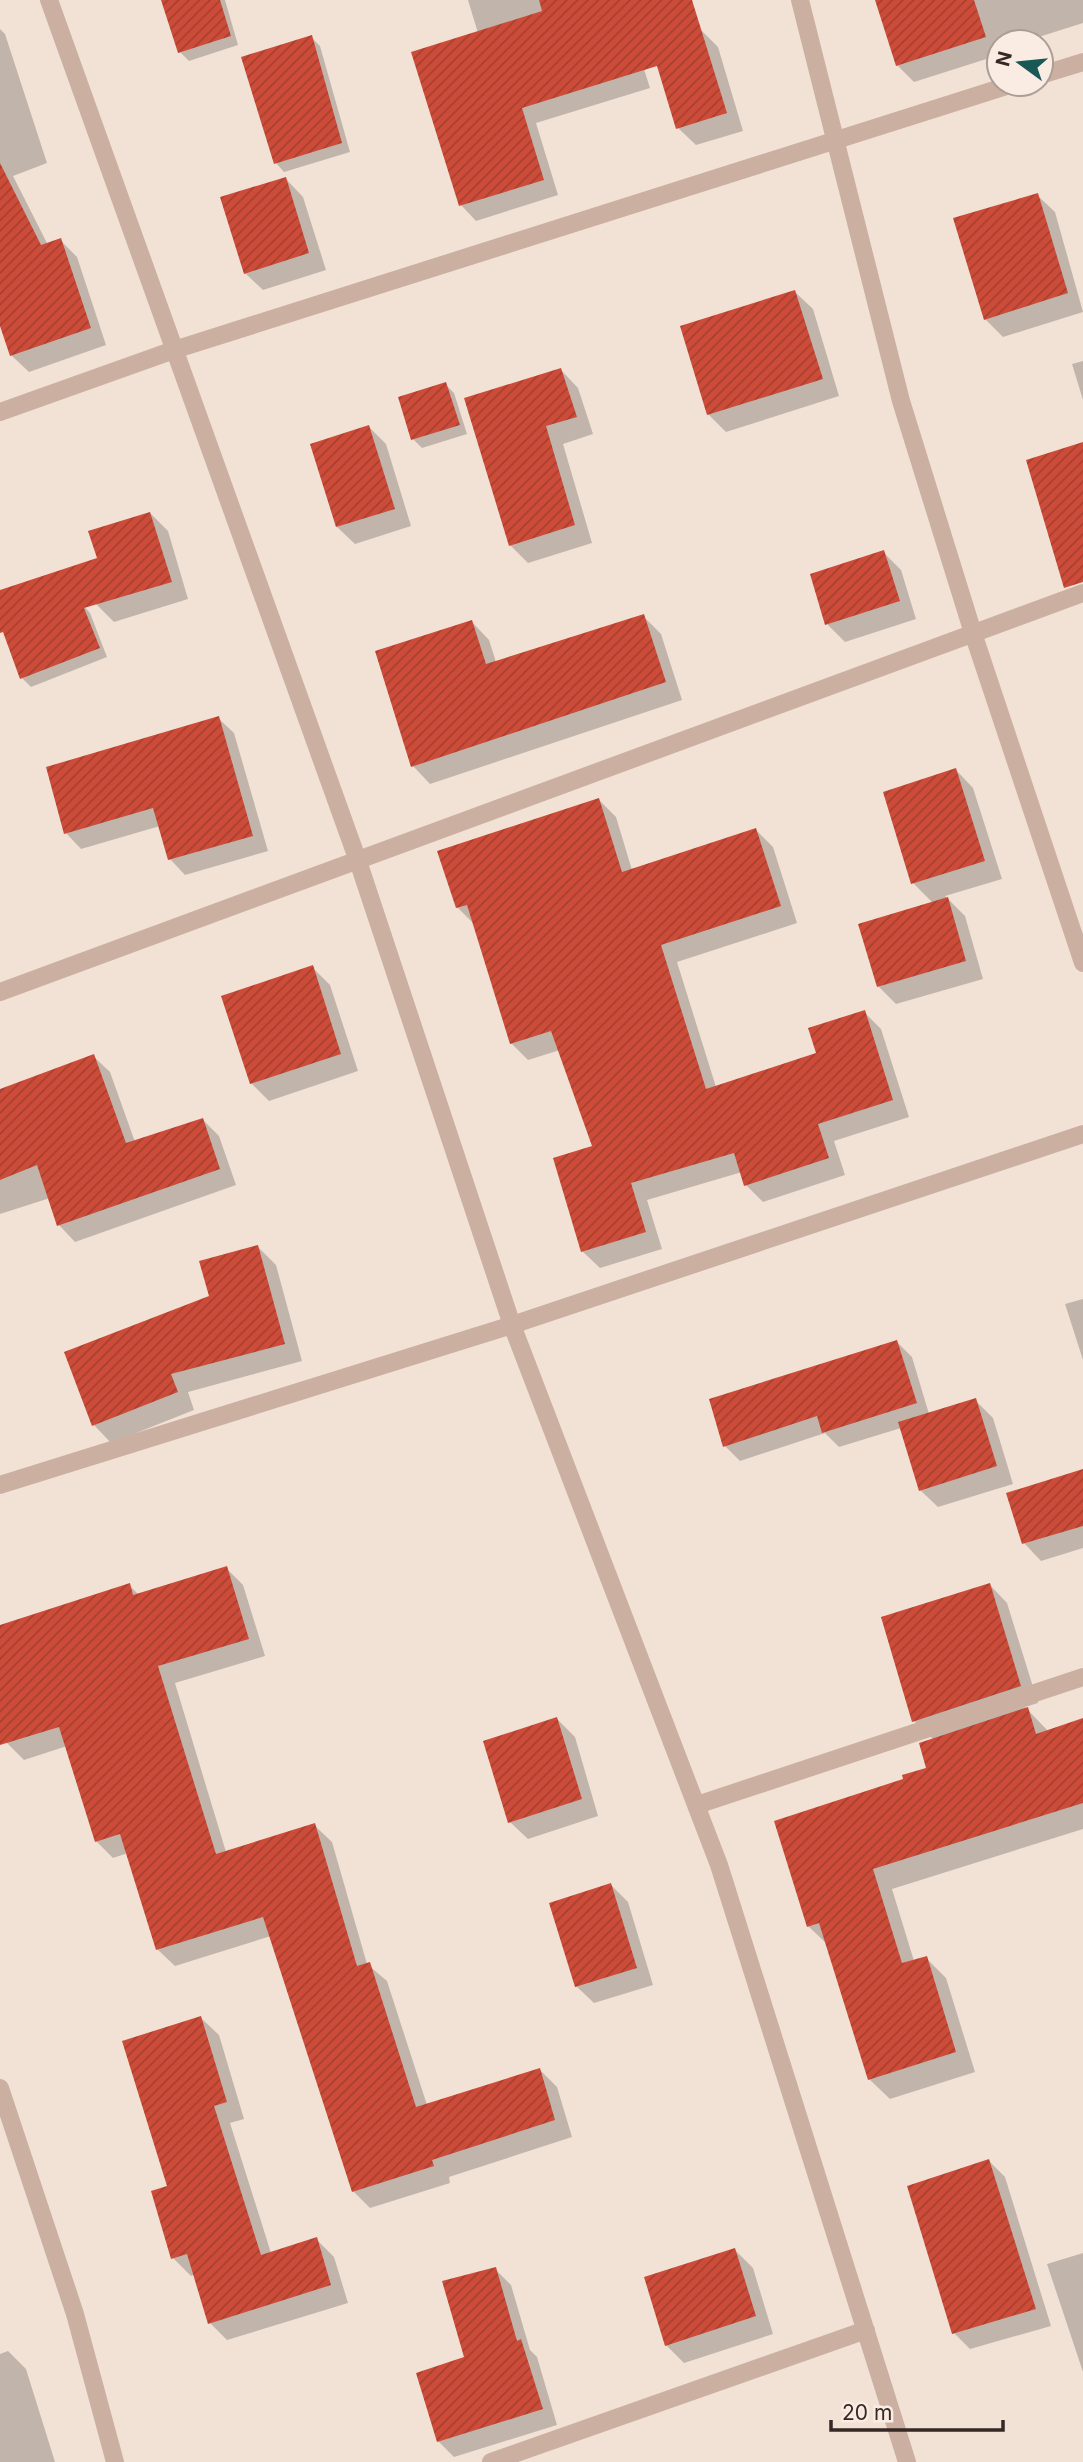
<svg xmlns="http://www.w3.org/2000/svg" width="1083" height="2462" font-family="Inter,sans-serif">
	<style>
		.shadow { fill: #0003 }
		.building { fill: url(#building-hatch) }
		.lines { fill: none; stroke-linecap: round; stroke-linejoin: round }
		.minor { stroke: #cbb0a2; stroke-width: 18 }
	</style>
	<defs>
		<pattern id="building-hatch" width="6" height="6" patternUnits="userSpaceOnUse" patternTransform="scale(1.75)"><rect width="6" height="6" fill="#cd4c39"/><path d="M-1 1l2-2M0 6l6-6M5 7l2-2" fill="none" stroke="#a73f30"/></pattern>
	</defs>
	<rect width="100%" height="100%" fill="#f2e2d6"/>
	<path class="shadow" d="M 163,0 L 225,0 L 238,45 L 189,61 L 180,52 Z
		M 468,0 L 607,0 L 629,22 L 650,88 L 536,123 L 558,195 L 476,221 L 461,205 L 478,33 Z
		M 877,0 L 1083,0 L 1083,23 L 1023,42 L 999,42 L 999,55 L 914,82 L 897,65 Z
		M 0,29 L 5,34 L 47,163 L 13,176 L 48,245 L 60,240 L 77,257 L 106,345 L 29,372 L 12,356 L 0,321 Z
		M 700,29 L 718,47 L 743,131 L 696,145 L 678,128 Z
		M 311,37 L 320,46 L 350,152 L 284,172 L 276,163 Z
		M 286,179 L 303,197 L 326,270 L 263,290 L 245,273 Z
		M 1037,195 L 1055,212 L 1083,312 L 1003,337 L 985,319 Z
		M 795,292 L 813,309 L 839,396 L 726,432 L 708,414 Z
		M 1083,361 L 1083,400 L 1072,364 Z
		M 561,370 L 578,388 L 593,434 L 563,444 L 592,543 L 528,563 L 510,545 Z
		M 445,384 L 454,393 L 467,434 L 422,448 L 413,439 Z
		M 369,427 L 386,444 L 411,526 L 355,544 L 337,527 Z
		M 150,513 L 168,531 L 188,599 L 114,622 L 96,604 Z
		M 883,552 L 901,570 L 916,619 L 845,642 L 827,624 Z
		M 82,604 L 90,613 L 107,657 L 31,687 L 22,678 Z
		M 643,616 L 661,634 L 682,700 L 430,784 L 413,766 L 472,622 L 489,640 L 496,662 Z
		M 218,718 L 234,733 L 268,851 L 185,875 L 170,859 L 160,826 L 81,849 L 66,833 Z
		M 956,770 L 973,788 L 1002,879 L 945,896 L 965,916 L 983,979 L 896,1004 L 878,986 L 933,903 L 913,883 Z
		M 599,800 L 616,817 L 632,870 L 756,830 L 773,847 L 797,923 L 677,962 L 716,1087 L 818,1054 L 864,1012 L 881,1029 L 909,1117 L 834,1141 L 845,1175 L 763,1202 L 746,1185 L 742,1172 L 647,1200 L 662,1249 L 600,1268 L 582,1251 L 594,1147 L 560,1050 L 528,1060 L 511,1043 L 475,925 L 457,907 Z
		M 312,967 L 330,985 L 358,1071 L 269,1101 L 251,1083 Z
		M 93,1056 L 110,1072 L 135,1142 L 203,1120 L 219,1136 L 236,1185 L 75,1242 L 59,1225 L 50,1198 L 0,1214 L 0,1091 Z
		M 258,1247 L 276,1265 L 302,1361 L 188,1392 L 194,1410 L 111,1443 L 94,1425 Z
		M 1083,1299 L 1083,1360 L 1065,1304 Z
		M 897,1342 L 912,1357 L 929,1414 L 975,1400 L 993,1418 L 1013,1484 L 938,1507 L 920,1490 L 901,1428 L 839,1447 L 825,1433 L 740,1461 L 725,1446 Z
		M 1083,1470 L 1083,1548 L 1041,1561 L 1024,1543 Z
		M 226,1568 L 243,1585 L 265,1656 L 175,1683 L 226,1852 L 314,1825 L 332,1842 L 367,1964 L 387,1981 L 427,2105 L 540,2070 L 557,2087 L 572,2137 L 449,2177 L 450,2183 L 370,2208 L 353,2191 L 271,1936 L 175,1966 L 157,1949 L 128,1853 L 113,1858 L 96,1841 L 67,1746 L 24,1760 L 7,1743 L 0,1721 L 0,1627 L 129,1585 L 139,1595 Z
		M 990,1585 L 1007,1603 L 1038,1703 L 1025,1707 L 1048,1731 L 1083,1720 L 1083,1829 L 892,1889 L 914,1961 L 926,1958 L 946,1978 L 975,2072 L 890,2099 L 869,2079 L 828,1945 L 808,1926 L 906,1780 L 928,1769 L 934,1740 L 914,1721 Z
		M 557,1719 L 575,1737 L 598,1816 L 528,1839 L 510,1822 Z
		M 611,1885 L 628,1902 L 653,1985 L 594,2003 L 576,1986 Z
		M 201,2018 L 219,2035 L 244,2119 L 230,2123 L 271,2253 L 316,2239 L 334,2257 L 348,2303 L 227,2340 L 210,2323 L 195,2274 L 191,2276 L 173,2258 Z
		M 989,2161 L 1005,2177 L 1051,2326 L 970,2349 L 954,2333 Z
		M 735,2250 L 753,2268 L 773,2334 L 684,2363 L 666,2345 Z
		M 1083,2253 L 1083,2372 L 1047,2264 Z
		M 495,2269 L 511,2285 L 530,2350 L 537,2357 L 557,2425 L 454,2457 L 438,2441 Z
		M 8,2351 L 26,2369 L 55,2462 L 0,2462 L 0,2354 Z"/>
	<path class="building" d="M 161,0 L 220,0 L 231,36 L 178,53 Z
		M 539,0 L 692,0 L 727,113 L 676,129 L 657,66 L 522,108 L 544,180 L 459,206 L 411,52 L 542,11 Z
		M 875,0 L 974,0 L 986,37 L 896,66 Z
		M 312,35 L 342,143 L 274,164 L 241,57 Z
		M 0,163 L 41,245 L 61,238 L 91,328 L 10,356 L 0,326 Z
		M 286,177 L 309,253 L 244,274 L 220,197 Z
		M 1038,193 L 1068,293 L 984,320 L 953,218 Z
		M 795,290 L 823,379 L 707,415 L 680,326 Z
		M 561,368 L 577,417 L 546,426 L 575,525 L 509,546 L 464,398 Z
		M 446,382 L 460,425 L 411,440 L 398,397 Z
		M 369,425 L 395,509 L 336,527 L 310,444 Z
		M 1083,442 L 1083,582 L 1064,588 L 1026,460 Z
		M 150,512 L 172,582 L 84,608 L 100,648 L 20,679 L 3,632 L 0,633 L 0,590 L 97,558 L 88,531 Z
		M 884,550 L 900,601 L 825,625 L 810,574 Z
		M 644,614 L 666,682 L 411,767 L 375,651 L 472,620 L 486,664 Z
		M 219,716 L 253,836 L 168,860 L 153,808 L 64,834 L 46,767 Z
		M 956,768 L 985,861 L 911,884 L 883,792 Z
		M 599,798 L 622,872 L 756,828 L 781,906 L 661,945 L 706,1089 L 816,1053 L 808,1028 L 865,1010 L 893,1100 L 818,1124 L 829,1158 L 744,1186 L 734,1153 L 631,1183 L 646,1232 L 581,1252 L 553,1158 L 592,1146 L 551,1031 L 510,1044 L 467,905 L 456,908 L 437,851 Z
		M 948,897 L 966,961 L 877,987 L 858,924 Z
		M 313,965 L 341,1054 L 250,1084 L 221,996 Z
		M 94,1054 L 126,1143 L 203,1118 L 220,1169 L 57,1226 L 37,1165 L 0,1180 L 0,1089 Z
		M 258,1245 L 285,1344 L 171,1374 L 178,1392 L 92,1426 L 64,1352 L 209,1296 L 199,1261 Z
		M 897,1340 L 917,1403 L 822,1433 L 817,1416 L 723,1447 L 709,1399 Z
		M 976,1398 L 997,1466 L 919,1491 L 898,1422 Z
		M 1083,1469 L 1083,1526 L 1022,1544 L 1006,1493 Z
		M 227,1566 L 249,1639 L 158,1666 L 216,1854 L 315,1823 L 357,1966 L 370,1962 L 416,2107 L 540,2068 L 555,2120 L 432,2160 L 434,2166 L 352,2192 L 263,1917 L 156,1950 L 120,1834 L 95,1842 L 59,1727 L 0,1745 L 0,1625 L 130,1583 L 133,1595 Z
		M 990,1583 L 1021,1686 L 912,1722 L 881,1617 Z
		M 1028,1707 L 1036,1734 L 1083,1718 L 1083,1803 L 873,1869 L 902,1963 L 927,1956 L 956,2052 L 868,2080 L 819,1923 L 807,1927 L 774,1821 L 903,1779 L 902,1775 L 926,1768 L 919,1743 Z
		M 557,1717 L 582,1799 L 508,1823 L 483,1741 Z
		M 611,1883 L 637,1968 L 575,1987 L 549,1903 Z
		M 201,2016 L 227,2102 L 214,2106 L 261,2255 L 317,2237 L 331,2285 L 208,2324 L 187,2254 L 171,2259 L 151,2191 L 167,2186 L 122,2041 Z
		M 989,2159 L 1036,2309 L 952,2334 L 907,2186 Z
		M 735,2248 L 756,2316 L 665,2346 L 644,2277 Z
		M 496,2267 L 517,2341 L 521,2339 L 543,2409 L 437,2442 L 416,2373 L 464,2357 L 442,2281 Z"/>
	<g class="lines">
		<path class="minor" d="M 49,0 L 358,861 L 512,1325 L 719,1865 L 907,2462
			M 800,0 L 901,401 L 973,633 L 1083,963
			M 1041,75 L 1083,62
			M 0,412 L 174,350 L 1013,84
			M 0,992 L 1083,593
			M 0,1485 L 512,1325 L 1083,1134
			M 697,1805 L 1083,1677
			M 0,2088 L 75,2314 L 115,2462
			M 491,2462 L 866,2330"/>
	</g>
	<g transform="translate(1020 63) rotate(285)"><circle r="33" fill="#faece3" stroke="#ab9e97" stroke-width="2"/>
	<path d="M0-5L12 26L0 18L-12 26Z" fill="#185855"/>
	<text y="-10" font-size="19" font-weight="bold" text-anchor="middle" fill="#352825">N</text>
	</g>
	<path d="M831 2420v10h172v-10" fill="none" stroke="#352825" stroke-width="3.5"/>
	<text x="842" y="2420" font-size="21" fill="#352825" stroke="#faece3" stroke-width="5" paint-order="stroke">20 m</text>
</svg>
